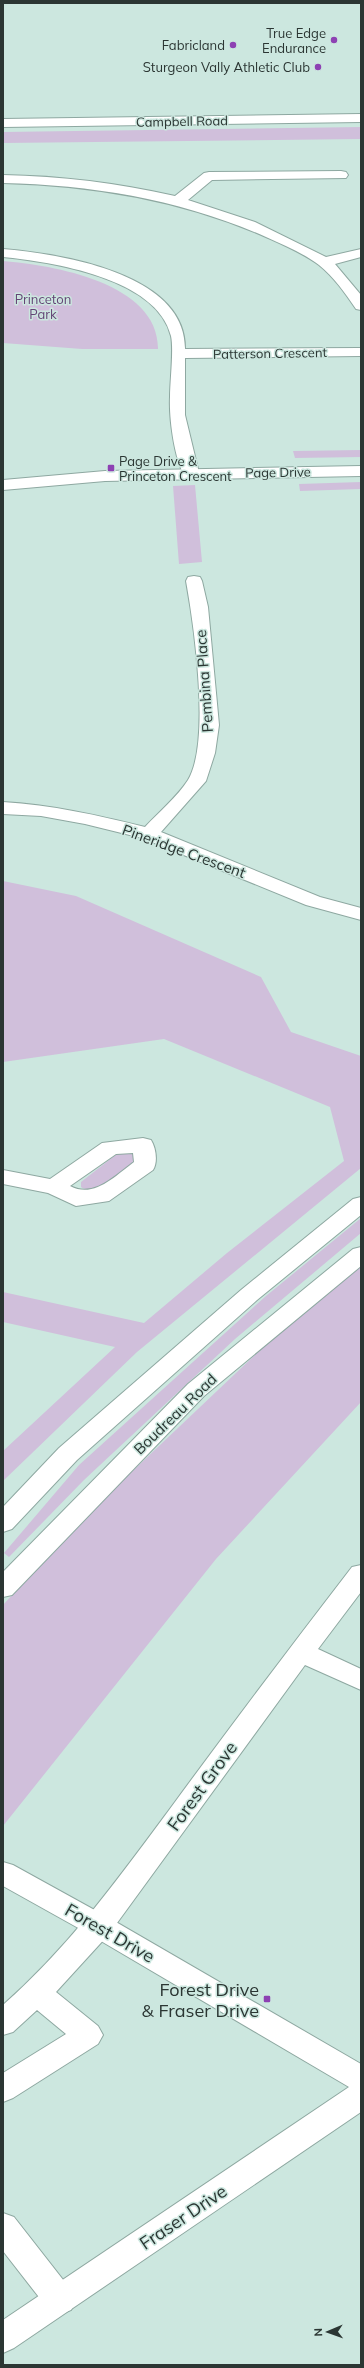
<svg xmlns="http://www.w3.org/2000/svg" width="364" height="2368" font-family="Mulish,sans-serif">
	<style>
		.green { fill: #d0bfdb }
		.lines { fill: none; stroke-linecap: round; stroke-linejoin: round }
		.street-casing { stroke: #8ea8a1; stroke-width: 2 }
		.secondary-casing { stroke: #8ea8a1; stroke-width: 2 }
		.street { fill: #fff; fill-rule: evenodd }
		.secondary { fill: #fff; fill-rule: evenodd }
		.poi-dot { fill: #8d41b3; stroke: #cce7df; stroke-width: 1.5 }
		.labels { text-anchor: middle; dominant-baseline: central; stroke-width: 3; stroke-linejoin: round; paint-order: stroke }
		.far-poi-label { font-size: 13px; fill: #2b3633; stroke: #cce7df; text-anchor: end }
		.far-street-label { font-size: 13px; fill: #2b3633; stroke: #cce7df }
		.far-park-label { font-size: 13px; fill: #644476; stroke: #cce7df }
		.street-label { font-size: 15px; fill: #2b3633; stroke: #cce7df }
		.near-street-label { font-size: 18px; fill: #2b3633; stroke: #cce7df }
		.near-poi-label { font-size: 18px; fill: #2b3633; stroke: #cce7df; text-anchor: end }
	</style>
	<rect width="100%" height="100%" fill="#cce7df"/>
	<path class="green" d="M 361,127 L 361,139 L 3,143 L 3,132 Z
		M 3,261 C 53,265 159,283 158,349 L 82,349 L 3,343 Z
		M 361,450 L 361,457 L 295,458 L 293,451 Z
		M 361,482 L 361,489 L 300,491 L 299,484 Z
		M 195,485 L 202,562 L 179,564 L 173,486 Z
		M 3,881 L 76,896 L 261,977 L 291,1032 L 361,1056 L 361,1168 L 137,1352 L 3,1481 L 3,1451 L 115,1347 L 3,1322 L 3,1292 L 144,1323 L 227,1253 L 344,1161 L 330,1107 L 164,1039 L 3,1062 Z
		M 134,1152 L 135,1161 C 124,1169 93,1198 81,1187 L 81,1182 L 118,1153 Z
		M 361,1218 L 361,1233 L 235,1339 L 84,1480 L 9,1557 L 4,1553 L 79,1465 L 266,1296 Z
		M 361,1265 L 361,1402 L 216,1559 L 3,1826 L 3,1605 L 83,1518 L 277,1334 Z"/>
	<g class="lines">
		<g class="street-casing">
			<path id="street" d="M 341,171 L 346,172 L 348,175 L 346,178 L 212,180 L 188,200 L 255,222 L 326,257 L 361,249 L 361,257 L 335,264 L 361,295 L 361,310 L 356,309 C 345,293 334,277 319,265 C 303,253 284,245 266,237 C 182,200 94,185 3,183 L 3,175 C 62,176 118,183 175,196 L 204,173 L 209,172 Z
				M 3,249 C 60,254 186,273 185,349 L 361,348 L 361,356 L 185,358 L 185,415 L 199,473 L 197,476 L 185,476 C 174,459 169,417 170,397 C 170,381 174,350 171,336 C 157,278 52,262 3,257 Z
				M 194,576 L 200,577 L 202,581 L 208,607 L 219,725 L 215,753 L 206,781 L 161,832 L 320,897 L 361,908 L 361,920 L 306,905 L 142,838 L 85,824 L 41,816 L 3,814 L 3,802 C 52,805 97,815 145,827 C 158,813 178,796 188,780 C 211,742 194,625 186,581 L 188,577 Z
				M 143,1138 L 151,1140 C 156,1148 158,1162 153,1170 L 109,1201 L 76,1206 L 48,1193 L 3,1184 L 3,1170 L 50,1179 L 102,1143 ZM 133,1153 L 134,1162 C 115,1176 94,1199 70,1186 L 116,1154 Z
				M 361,1565 L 361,1592 L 318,1649 L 361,1669 L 361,1690 L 305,1665 L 109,1934 L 56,1992 L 98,2026 L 103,2035 L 98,2044 L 13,2098 L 3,2102 L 3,2073 L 66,2034 L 37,2010 L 13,2032 L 3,2035 L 3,2005 C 71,1945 121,1875 175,1802 C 233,1723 292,1645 352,1567 Z
				M 3,2213 L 14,2217 L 71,2290 L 76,2300 L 71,2310 L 60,2314 L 49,2310 L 3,2251 Z"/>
		</g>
		<g class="secondary-casing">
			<path id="secondary" d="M 361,114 L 361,122 L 3,127 L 3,119 Z
				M 361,466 L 361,476 L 105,481 L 3,490 L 3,480 L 105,471 Z
				M 361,1197 L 361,1215 L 257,1300 L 77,1460 L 12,1529 L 3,1532 L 3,1507 L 59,1448 L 241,1290 L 353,1199 Z
				M 361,1247 L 361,1266 L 204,1396 L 12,1595 L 3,1597 L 3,1572 L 188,1384 L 353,1249 Z
				M 3,1862 L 13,1865 L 109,1918 L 361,2064 L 361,2112 L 14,2348 L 3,2353 L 3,2320 L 349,2087 L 89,1934 L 3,1886 Z"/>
		</g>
		<use href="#street" class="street"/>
		<use href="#secondary" class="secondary"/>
	</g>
	<g class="poi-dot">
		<circle cx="334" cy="40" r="4"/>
		<circle cx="233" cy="45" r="4"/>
		<circle cx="318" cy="67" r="4"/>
		<rect x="107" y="464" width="8" height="8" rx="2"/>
		<rect x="263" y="1995" width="8" height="8" rx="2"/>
	</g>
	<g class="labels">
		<g class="far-poi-label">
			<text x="326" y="33">True Edge<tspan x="326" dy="15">Endurance</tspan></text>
			<text x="225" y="45">Fabricland</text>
			<text x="310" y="67">Sturgeon Vally Athletic Club</text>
			<text x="119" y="461" text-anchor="start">Page Drive &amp;<tspan x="119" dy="15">Princeton Crescent</tspan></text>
		</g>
		<g class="far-street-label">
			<text transform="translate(182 121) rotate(-1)">Campbell Road</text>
			<text transform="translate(270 353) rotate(-1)">Patterson Crescent</text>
			<text transform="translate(278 472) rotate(-1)">Page Drive</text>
		</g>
		<g class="far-park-label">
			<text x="43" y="299">Princeton<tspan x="43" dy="15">Park</tspan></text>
		</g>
		<g class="street-label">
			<text transform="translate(204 681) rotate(-94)">Pembina Place</text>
			<text transform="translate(184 851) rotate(20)">Pineridge Crescent</text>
			<text transform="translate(175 1414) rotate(-44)">Boudreau Road</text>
		</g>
		<g class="near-street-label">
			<text transform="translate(202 1786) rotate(-54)">Forest Grove</text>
			<text transform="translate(110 1933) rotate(30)">Forest Drive</text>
			<text transform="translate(183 2217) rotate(-34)">Fraser Drive</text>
		</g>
		<g class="near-poi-label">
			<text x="259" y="1989">Forest Drive<tspan x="259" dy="21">&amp; Fraser Drive</tspan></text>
		</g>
	</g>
	<rect width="364" height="2368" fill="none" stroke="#2b3633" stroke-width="8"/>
	<g transform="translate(328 2332) rotate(268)" stroke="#cce7df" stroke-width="3" paint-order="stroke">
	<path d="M0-3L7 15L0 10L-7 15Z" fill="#2b3633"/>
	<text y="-6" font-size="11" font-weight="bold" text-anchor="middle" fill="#2b3633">N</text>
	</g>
</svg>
